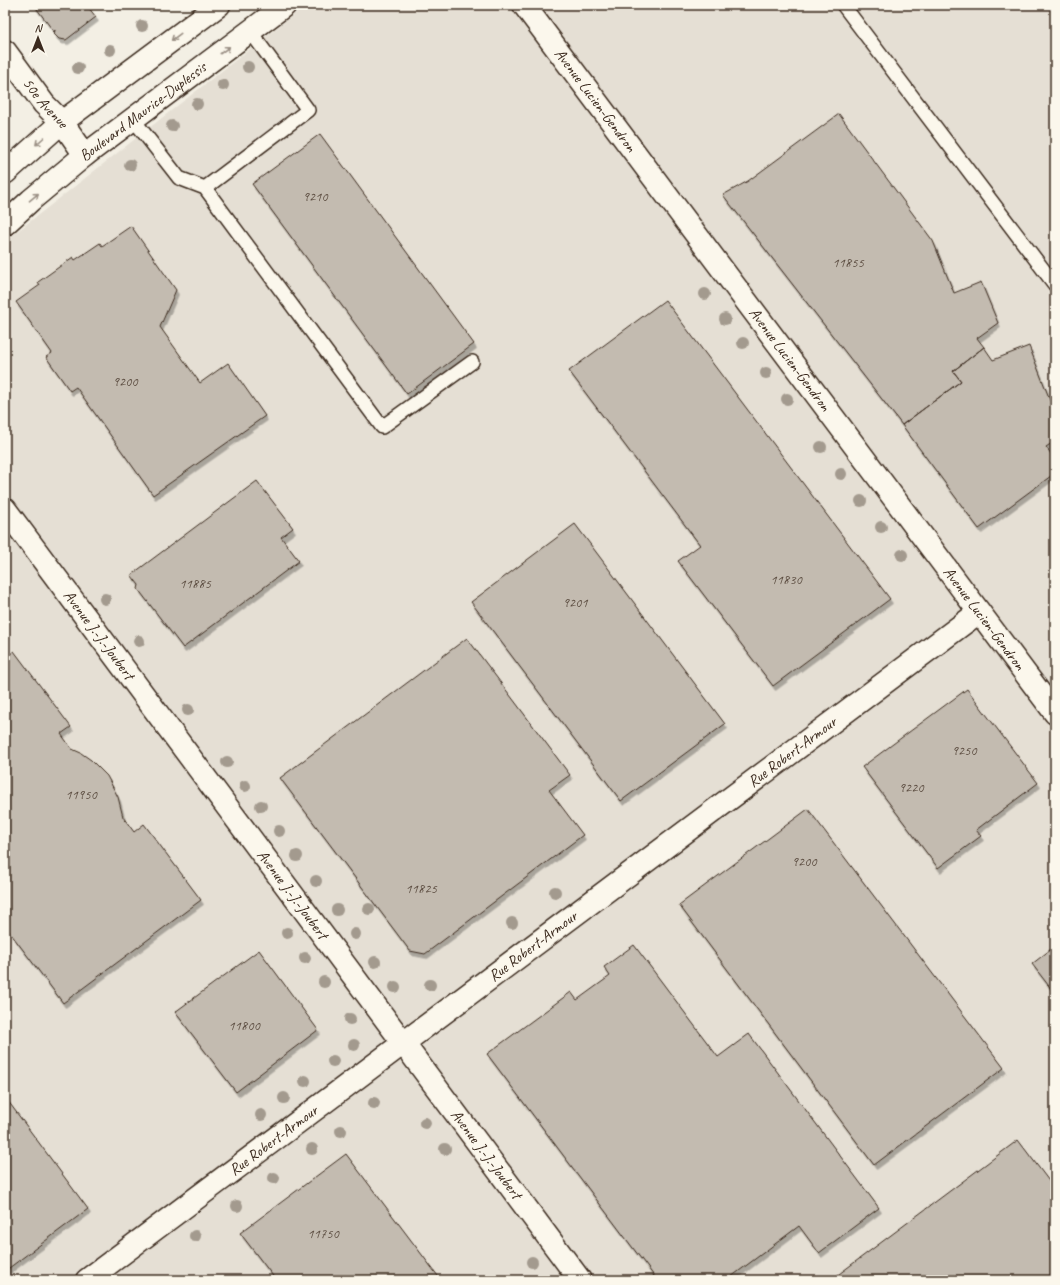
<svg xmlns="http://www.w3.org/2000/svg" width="1060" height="1285" font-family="Caveat,sans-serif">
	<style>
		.built { fill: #e5dfd4 }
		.building { fill: #c3bbb0; stroke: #3b2a1e; filter: url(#shadow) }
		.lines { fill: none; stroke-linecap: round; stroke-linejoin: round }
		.service-casing { stroke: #3b2a1e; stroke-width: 16 }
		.minor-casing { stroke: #3b2a1e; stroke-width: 25 }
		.tertiary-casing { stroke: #3b2a1e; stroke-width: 25 }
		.service { stroke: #fbf7ec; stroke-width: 13 }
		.minor { stroke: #fbf7ec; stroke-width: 22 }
		.tertiary { stroke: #fbf7ec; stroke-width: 22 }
		.tree { fill: #a39a8e }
		.oneway { stroke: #9b9085 }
		.labels { text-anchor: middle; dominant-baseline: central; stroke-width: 3; stroke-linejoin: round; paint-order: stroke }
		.number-label { font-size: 14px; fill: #5d4e42 }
		.street-label { font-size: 16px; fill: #3b2a1e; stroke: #fbf7ec }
	</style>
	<defs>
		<filter id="shadow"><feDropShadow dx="2.5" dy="4.5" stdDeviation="0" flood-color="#0004"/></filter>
	</defs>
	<rect width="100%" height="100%" fill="#f3efe4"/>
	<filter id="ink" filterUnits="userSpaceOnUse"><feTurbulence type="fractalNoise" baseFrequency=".025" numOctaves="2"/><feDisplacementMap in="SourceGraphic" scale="8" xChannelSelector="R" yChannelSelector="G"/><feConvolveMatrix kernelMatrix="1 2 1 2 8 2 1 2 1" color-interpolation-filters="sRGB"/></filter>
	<g filter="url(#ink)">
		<path class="built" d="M 306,5 L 1055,5 L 1055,1280 L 5,1280 L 5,241 Z"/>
		<path class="building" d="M 34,5 L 90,5 L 88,7 L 96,17 L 66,40 L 59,39 L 54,34 L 55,30 L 54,32 Z
			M 839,114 L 933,241 L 954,293 L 981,282 L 998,323 L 977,338 L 984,347 L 953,371 L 961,381 L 902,425 L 723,195 L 748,181 Z
			M 320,134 L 474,344 L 407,394 L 252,184 Z
			M 131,226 L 176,290 L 160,327 L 200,383 L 228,363 L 265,416 L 153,495 L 76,387 L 70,391 L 46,357 L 52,353 L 16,302 L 40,285 L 38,282 L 73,257 L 75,260 L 100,243 L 102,246 Z
			M 665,300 L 890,599 L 773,686 L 678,561 L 700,545 L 569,371 Z
			M 1029,346 L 1055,413 L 1055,441 L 1046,447 L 1055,459 L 1055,473 L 979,529 L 902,425 L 961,381 L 953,371 L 984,347 L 993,360 Z
			M 257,481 L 293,528 L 281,537 L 299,561 L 183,648 L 138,589 L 139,585 L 131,575 Z
			M 575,524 L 725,724 L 621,801 L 471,602 Z
			M 467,638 L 570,775 L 549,790 L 583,835 L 425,954 L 410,951 L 280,778 Z
			M 14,651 L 71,727 L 61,734 L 72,749 L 81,753 L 91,760 L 107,776 L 118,797 L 123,817 L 134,832 L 144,824 L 201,900 L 63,1003 L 5,926 L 5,658 Z
			M 967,689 L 1038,783 L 976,830 L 981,836 L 938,868 L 862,767 Z
			M 808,809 L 1004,1068 L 874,1165 L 679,905 Z
			M 634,945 L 718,1057 L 749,1034 L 879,1208 L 819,1253 L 799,1226 L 727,1280 L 657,1280 L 487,1054 L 571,992 L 577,1000 L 610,976 L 604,967 Z
			M 1055,946 L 1055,994 L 1032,964 Z
			M 259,950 L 318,1030 L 236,1092 L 175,1012 Z
			M 5,1097 L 88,1209 L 5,1271 Z
			M 1018,1140 L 1055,1189 L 1055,1280 L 831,1280 Z
			M 346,1154 L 441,1280 L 276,1280 L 240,1233 Z"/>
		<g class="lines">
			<g class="service-casing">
				<path id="service" d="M 843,5 L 1055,285
					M 133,119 L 179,178 L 205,188 L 308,110 L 250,31
					M 205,188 L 382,427 L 472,362"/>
			</g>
			<g class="minor-casing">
				<g id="minor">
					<path id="s1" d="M 524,5 L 1055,713"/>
					<path id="s2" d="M 5,51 L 44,104 L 62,122 L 85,155"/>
					<path id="s3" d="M 5,509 L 580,1280"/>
					<path id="s4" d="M 87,1280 L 979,612"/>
				</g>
			</g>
			<g class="tertiary-casing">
				<g id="tertiary">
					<path d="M 5,173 L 62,122 L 219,5"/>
					<path id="s5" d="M 5,224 L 31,200 L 85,155 L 285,5"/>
				</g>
			</g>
			<use href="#service" class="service"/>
			<use href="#minor" class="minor"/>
			<use href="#tertiary" class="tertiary"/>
		</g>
		<g class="tree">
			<circle cx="142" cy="26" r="6"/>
			<circle cx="110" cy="50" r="6"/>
			<circle cx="248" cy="67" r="6"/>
			<circle cx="78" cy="68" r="6"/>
			<circle cx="223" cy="85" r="6"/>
			<circle cx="197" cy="104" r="6"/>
			<circle cx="172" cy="126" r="6"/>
			<circle cx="130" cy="165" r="6"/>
			<circle cx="705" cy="294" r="6"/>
			<circle cx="725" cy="319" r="6"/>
			<circle cx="743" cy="343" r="6"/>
			<circle cx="766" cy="373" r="6"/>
			<circle cx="787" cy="399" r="6"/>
			<circle cx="821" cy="447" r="6"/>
			<circle cx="841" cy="474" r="6"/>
			<circle cx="861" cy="501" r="6"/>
			<circle cx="881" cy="527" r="6"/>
			<circle cx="902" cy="555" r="6"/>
			<circle cx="105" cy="599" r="6"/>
			<circle cx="139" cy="641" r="6"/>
			<circle cx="188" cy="710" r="6"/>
			<circle cx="227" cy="762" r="6"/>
			<circle cx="245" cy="786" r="6"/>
			<circle cx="261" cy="806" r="6"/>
			<circle cx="279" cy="831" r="6"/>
			<circle cx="297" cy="856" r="6"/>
			<circle cx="316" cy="881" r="6"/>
			<circle cx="555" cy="892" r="6"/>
			<circle cx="369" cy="909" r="6"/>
			<circle cx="337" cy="910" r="6"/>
			<circle cx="512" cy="923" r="6"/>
			<circle cx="287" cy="933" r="6"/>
			<circle cx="355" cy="934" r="6"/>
			<circle cx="305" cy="958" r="6"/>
			<circle cx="375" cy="962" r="6"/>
			<circle cx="324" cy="982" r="6"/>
			<circle cx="430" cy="985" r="6"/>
			<circle cx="395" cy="987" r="6"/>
			<circle cx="350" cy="1019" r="6"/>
			<circle cx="354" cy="1045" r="6"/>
			<circle cx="333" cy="1061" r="6"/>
			<circle cx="305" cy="1081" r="6"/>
			<circle cx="284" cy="1098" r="6"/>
			<circle cx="374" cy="1103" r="6"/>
			<circle cx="261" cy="1115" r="6"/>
			<circle cx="425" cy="1123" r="6"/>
			<circle cx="341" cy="1131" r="6"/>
			<circle cx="312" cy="1149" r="6"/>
			<circle cx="445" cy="1149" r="6"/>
			<circle cx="274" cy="1178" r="6"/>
			<circle cx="237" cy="1206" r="6"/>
			<circle cx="195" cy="1236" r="6"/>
			<circle cx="532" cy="1262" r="6"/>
		</g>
		<defs><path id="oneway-shaft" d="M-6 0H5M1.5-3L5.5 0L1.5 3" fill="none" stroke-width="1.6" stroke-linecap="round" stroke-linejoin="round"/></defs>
		<g class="oneway">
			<use href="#oneway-shaft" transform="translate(176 37) rotate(143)"/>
			<use href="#oneway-shaft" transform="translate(225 50) rotate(-37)"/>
			<use href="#oneway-shaft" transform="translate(40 141) rotate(138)"/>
			<use href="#oneway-shaft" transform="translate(34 197) rotate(-40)"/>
		</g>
	</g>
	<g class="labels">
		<g class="number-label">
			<text x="315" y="196">9210</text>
			<text x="848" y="262">11855</text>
			<text x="125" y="381">9200</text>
			<text x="786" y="579">11830</text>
			<text x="195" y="583">11885</text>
			<text x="575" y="602">9201</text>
			<text x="964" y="750">9250</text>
			<text x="911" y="787">9220</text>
			<text x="81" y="794">11950</text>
			<text x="804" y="861">9200</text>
			<text x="421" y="888">11825</text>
			<text x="244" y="1025">11800</text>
			<text x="323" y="1233">11750</text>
		</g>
		<g class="street-label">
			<text stroke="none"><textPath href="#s1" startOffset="119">Avenue Lucien-Gendron</textPath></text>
			<text stroke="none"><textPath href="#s2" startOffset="66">50e Avenue</textPath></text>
			<text stroke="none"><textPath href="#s5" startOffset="178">Boulevard Maurice-Duplessis</textPath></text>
			<text stroke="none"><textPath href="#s1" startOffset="443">Avenue Lucien-Gendron</textPath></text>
			<text stroke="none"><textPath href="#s1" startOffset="767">Avenue Lucien-Gendron</textPath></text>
			<text stroke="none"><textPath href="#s3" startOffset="157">Avenue J.-J.-Joubert</textPath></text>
			<text stroke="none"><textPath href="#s4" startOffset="881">Rue Robert-Armour</textPath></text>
			<text stroke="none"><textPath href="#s3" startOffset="481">Avenue J.-J.-Joubert</textPath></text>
			<text stroke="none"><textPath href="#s4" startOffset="557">Rue Robert-Armour</textPath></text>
			<text stroke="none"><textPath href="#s4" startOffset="233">Rue Robert-Armour</textPath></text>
			<text stroke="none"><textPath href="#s3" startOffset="805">Avenue J.-J.-Joubert</textPath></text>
		</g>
	</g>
	<rect width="1060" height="1285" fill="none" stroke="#fbf7ec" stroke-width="20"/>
	<rect x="10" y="10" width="1040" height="1265" fill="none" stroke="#3b2a1e" stroke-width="1.5" filter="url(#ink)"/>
	<g transform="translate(38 38)" stroke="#fbf7ec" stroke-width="3" paint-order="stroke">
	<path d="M0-3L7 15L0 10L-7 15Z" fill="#3b2a1e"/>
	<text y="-6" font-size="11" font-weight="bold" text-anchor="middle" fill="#3b2a1e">N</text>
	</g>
</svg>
